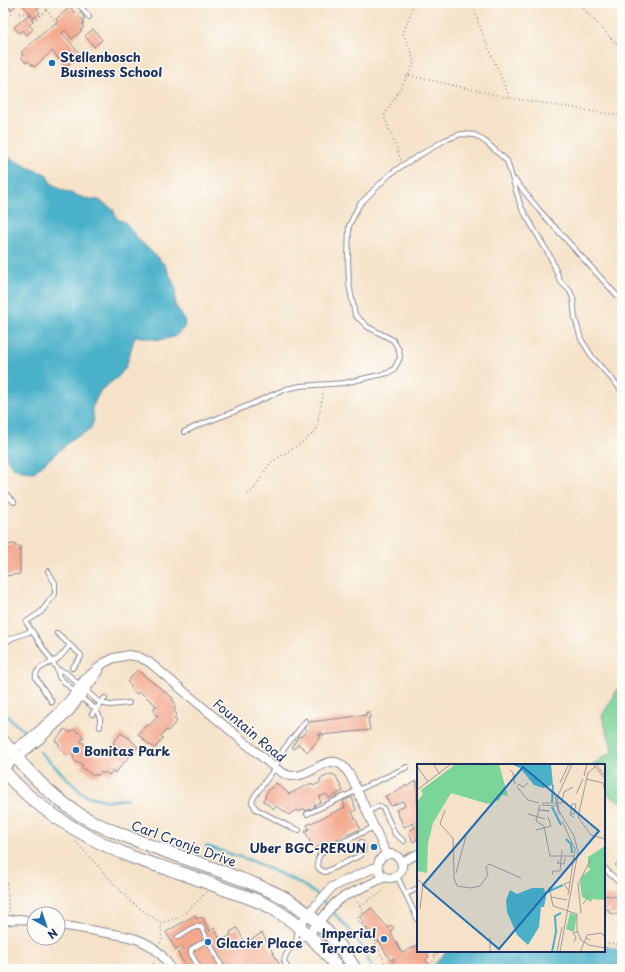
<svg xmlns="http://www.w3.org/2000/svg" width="625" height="972" font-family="'Playpen Sans',sans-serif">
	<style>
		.green { fill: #7bd49a; stroke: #4b827c }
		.water { fill: #4ab1c9; stroke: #327094 }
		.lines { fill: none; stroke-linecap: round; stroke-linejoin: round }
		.stream { stroke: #4ab1c9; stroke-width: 2.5 }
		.building { fill: #f3a88c }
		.service-casing { stroke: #888893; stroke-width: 6 }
		.minor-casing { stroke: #888893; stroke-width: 10 }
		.secondary-casing { stroke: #888893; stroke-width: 14 }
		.path { stroke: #888893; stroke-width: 1.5; stroke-dasharray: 1 3; stroke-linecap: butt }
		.service { stroke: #fff; stroke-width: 4 }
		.minor { stroke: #fff; stroke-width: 8 }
		.secondary { stroke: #fff; stroke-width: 12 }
		.poi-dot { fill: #1f6fb2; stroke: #fdfcf7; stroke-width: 1.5 }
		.labels { text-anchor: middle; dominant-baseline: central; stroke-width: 3; stroke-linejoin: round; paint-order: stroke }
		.poi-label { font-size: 13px; font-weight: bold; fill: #1b2f5e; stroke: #fdfcf7; text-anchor: start }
		.street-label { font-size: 13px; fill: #1b2f5e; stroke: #fdfcf7 }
		.inset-river { fill: none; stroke: #4ab1c9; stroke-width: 2 }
		.inset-road { fill: none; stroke: #9e9a9e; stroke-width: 1 }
		.view { fill: #1f6fb2; fill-opacity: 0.15; stroke: #1f6fb2; stroke-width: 2 }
		.inset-edge { fill: none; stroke: #1b2f5e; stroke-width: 2 }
	</style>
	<rect width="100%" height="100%" fill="#fdfcf7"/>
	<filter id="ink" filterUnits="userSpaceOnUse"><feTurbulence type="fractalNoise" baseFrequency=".025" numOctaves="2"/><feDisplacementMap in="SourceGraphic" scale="8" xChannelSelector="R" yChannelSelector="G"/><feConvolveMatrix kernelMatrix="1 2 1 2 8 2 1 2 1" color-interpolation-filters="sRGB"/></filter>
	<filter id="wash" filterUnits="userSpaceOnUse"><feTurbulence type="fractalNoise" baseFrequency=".012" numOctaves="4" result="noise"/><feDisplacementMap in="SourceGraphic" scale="16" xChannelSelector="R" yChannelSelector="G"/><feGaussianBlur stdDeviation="0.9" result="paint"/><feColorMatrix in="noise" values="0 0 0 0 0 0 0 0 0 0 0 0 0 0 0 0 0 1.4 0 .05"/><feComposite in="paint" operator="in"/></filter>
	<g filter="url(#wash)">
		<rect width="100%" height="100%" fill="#f5e2c8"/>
		<path class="green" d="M 622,682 L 622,803 L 604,792 L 604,765 L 591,765 L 613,752 L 602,716 Z"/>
		<path class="water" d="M 3,154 L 27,167 L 46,174 L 50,182 L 60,189 L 84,198 L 99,200 L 113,209 L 117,219 L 125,222 L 138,239 L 152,252 L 165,265 L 176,289 L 175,305 L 185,320 L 184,328 L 174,337 L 160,340 L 135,336 L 126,367 L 119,376 L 100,391 L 92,408 L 94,420 L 90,430 L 74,438 L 34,472 C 12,471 11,468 3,449 Z
			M 604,946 L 617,949 L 622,952 L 622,969 L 430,969 L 447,951 L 452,951 L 453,953 L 459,951 L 604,951 Z"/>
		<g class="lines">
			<path class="stream" d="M 3,459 L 5,454
				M 3,709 L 9,718 L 25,732
				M 40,752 L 84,795 L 108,801 L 128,799
				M 206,846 L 252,861 L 298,882 L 316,894 L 348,928 L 361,945 L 373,969"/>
		</g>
		<g id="blocks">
			<path class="building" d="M 6,3 L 19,3 L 11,10 L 6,4 Z
				M 23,3 L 40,3 L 41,5 L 37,9 L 40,13 L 34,18 L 22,4 Z
				M 70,7 L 77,15 L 80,12 L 85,18 L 82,20 L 84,23 L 82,24 L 84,27 L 81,29 L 82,30 L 72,39 L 65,30 L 62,33 L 80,54 L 65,67 L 52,51 L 34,67 L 28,61 L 26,63 L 21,57 L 23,55 L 21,52 L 54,24 L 55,25 L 58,22 L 56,19 Z
				M 28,15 L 33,21 L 29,25 L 33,29 L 27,35 L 23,30 L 19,33 L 14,27 Z
				M 93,29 L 102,40 L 94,47 L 85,36 Z
				M 15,544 L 15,546 L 20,546 L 20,574 L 5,576 L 5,579 L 3,579 L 3,545 Z
				M 137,670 L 173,698 L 172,700 L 176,703 L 173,707 L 176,709 L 174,711 L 177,714 L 174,719 L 177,721 L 168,731 L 166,730 L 161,736 L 163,738 L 155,748 L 147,743 L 138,734 L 147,724 L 149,726 L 158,715 L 155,715 L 154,707 L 157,706 L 140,692 L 137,694 L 130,688 L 132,686 L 127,682 Z
				M 366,712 L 370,712 L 370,718 L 368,718 L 370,730 L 322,735 L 322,733 L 320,733 L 318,735 L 321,736 L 308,752 L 298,744 L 295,749 L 292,747 L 299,736 L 301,737 L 307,730 L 304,728 L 309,722 L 367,715 Z
				M 65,729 L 70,733 L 74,729 L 84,737 L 80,741 L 97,756 L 101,753 L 106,755 L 115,745 L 113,743 L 121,733 L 129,738 L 138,747 L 115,773 L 113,770 L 109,775 L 105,772 L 103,774 L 101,772 L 97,776 L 96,774 L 94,776 L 81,767 L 83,765 L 79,762 L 77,763 L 73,759 L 74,757 L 70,754 L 68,756 L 58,747 L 60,745 L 55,741 Z
				M 331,774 L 336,776 L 343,791 L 329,798 L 326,794 L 319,797 L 321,802 L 314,805 L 315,807 L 306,811 L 305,809 L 298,812 L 296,810 L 289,815 L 277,806 L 274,809 L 263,801 L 266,796 L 265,795 L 271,787 L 272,788 L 276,783 L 289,794 L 312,783 L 313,786 L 321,782 L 320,779 Z
				M 417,781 L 418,839 L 413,842 L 409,831 L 415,828 L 413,824 L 413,823 L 404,827 L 396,810 L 405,806 L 403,801 L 391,806 L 385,796 L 398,791 L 405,785 L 406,787 Z
				M 352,797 L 356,810 L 352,812 L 360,828 L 358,830 L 327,844 L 313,849 L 305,831 L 309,829 L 307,825 L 345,807 L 343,801 Z
				M 622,859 L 622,873 L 615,865 Z
				M 604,895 L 620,897 L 620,900 L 622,901 L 622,915 L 609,913 L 609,909 L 606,909 L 604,919 Z
				M 371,908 L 388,928 L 391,925 L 394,928 L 391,930 L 392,932 L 391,933 L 402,953 L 418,945 L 418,951 L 426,951 L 429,957 L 425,960 L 430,964 L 427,969 L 390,969 L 388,965 L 394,962 L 394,958 L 390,960 L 379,941 L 377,942 L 374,937 L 362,923 L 364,922 L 360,917 Z
				M 195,915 L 197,919 L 202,917 L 210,931 L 214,928 L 221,941 L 231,935 L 230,932 L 237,928 L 245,943 L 262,933 L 282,969 L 187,969 L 178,953 L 184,949 L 182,946 L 176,950 L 166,932 Z"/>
		</g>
	</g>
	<g filter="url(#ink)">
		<use href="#blocks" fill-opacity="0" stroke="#888893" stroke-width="1"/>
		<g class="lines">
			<g class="service-casing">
				<path id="service" d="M 78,3 L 89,17
					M 515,180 L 539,210 L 622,301
					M 184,432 L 199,425 L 231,413 L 286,389 L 300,386 L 344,383 L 388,373 L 394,369 L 400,358 L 399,350 L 393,340 L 368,327 L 355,315 L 349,284 L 348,259 L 349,226 L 359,205 L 389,175 L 403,165 L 445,140 L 461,134 L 475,135 L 487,143 L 507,161 L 521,207 L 551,258 L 560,281 L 570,291 L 573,298 L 575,318 L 581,339 L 593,358 L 619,387 L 622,393
					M 3,492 L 14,502
					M 48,571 L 55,583 L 55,594 L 41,612 L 26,622 L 57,669 L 59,677 L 80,697 L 96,709 L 100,718 L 100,727
					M 57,633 L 70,645
					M 3,644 L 12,638 L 32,631
					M 57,669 L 65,672 L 100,703 L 110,705 L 129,703
					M 52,702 L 36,678 C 34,666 52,664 59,658 C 63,654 67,649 70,645 L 81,655 L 81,657 L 72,668
					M 92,714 L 105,698
					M 367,812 L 379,806 L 383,808 L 395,834 L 404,841
					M 307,814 L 407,767
					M 299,830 L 288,826 L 256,809 L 252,802 L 254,797 L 275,768 L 283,750 L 306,721
					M 361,842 L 364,849 L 361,855 L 325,872 C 314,869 316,857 324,851 L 374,827
					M 604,868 L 622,885
					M 397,876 L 418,920
					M 406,894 L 418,888
					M 178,937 L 195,927 L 201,927 L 223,969
					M 296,941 L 298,928
					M 200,969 L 191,954 L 191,950 L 193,948 L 207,940
					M 288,969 L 284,961 C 286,950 296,942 306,936"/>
			</g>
			<g class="minor-casing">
				<path id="minor" d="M 3,757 L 34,735 L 57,714 L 71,698 L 84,680 L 104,663 L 114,658 L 129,655 L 139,657 L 149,662 L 275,768 C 280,771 285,775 291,776 C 316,778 332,742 351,777 L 387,855
					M 3,769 L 39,740 L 70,711 L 99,671
					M378 866a12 12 0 1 1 24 0a12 12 0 1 1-24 0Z
					M 401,862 L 418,854
					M 3,921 L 19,919 L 34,921
					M 58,925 C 72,927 87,929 101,932 C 131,936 156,940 171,969
					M 298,927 L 317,904 L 332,887 L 378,866
					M 308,935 L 335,903 L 343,897 L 385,877"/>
			</g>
			<g class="secondary-casing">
				<path id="secondary" d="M 3,741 C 26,770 47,793 79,814 C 94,824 111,830 128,837 C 162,851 198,862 233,876 C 251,883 272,890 288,900 C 316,917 338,941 355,969
					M 3,770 C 37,810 83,837 132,857 C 147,863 163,867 178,872 C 196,878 214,885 232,892 C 245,896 260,901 272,908 C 298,923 321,945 338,969"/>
			</g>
			<path class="path" d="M 41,3 L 57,23
				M 473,3 L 479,25 L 510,98
				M 578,3 L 622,50
				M 3,13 L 30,14 L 34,20
				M 33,21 L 47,10
				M 408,75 L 414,64 L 412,53 L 403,34 L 412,9 L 412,3
				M 401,160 L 384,116 L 408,75 L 510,98 L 622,116
				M 248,494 L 254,489 L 270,463 L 300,444 L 316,431 L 324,390
				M 76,842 L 131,902 L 161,923
				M 3,868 L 7,884 L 9,912
				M 3,883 L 7,884
				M 357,902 L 364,910 L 359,915 L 358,920 L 373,938 L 388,969
				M 361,907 L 368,901 L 367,900 L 382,893 L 385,886
				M 160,943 L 162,941 L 161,923 L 180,917 L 199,900 L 206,892
				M 604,943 L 622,945
				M 433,951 L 435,957
				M 147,969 L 156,961
				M 429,969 L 439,951"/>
			<use href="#service" class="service"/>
			<use href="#minor" class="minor"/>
			<use href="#secondary" class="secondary"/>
		</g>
	</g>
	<g class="poi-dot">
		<circle cx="52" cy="63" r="4"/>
		<circle cx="76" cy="750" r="4"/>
		<circle cx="374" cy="847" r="4"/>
		<circle cx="384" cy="939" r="4"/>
		<circle cx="208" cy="942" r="4"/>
	</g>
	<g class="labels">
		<g class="poi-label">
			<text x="60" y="56">Stellenbosch<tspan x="60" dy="15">Business School</tspan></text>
			<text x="84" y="750">Bonitas Park</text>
			<text x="366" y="847" text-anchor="end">Uber BGC-RERUN</text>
			<text x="376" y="932" text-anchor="end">Imperial<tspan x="376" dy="15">Terraces</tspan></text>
			<text x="216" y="942">Glacier Place</text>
		</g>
		<g class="street-label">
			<text transform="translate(250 730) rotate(40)">Fountain Road</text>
			<text transform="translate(184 843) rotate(20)">Carl Cronje Drive</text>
		</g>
	</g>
	<g transform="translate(417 764)">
		<rect width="188" height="188" fill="#f5e2c8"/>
		<path d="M 39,0 L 82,0 L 91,32 L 85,31 L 82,36 L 71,40 L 34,29 L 16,59 L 11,79 L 10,109 L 0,107 L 0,38 L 6,30 L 4,26 ZM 188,82 L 188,136 L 175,135 L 174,138 L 165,133 L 163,119 L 165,112 L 174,105 L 171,103 L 171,93 ZM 153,149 L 160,151 L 157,168 L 149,165 Z" fill="#7bd49a"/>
		<path d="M 94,0 L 134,0 L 136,21 L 126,24 L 117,21 L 103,4 ZM 115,124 L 127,124 L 129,133 L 127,143 L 124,143 L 122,163 L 111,181 L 100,171 L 90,148 L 89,136 L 93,126 L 100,130 Z" fill="#4ab1c9"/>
		<path class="inset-river" d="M 135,38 L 136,21M 135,43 L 144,61M 149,75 L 154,80 L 155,89M 128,129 L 146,121M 135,188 L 139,168 L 138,152 L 144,149"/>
		<path class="inset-road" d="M 16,0 L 23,10M 176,0 L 188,15M 179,0 L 188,12M 0,2 L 11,18M 179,2 L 171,9 L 161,53 L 174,71 L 188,75M 93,6 L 96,9 L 98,20M 167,12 L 170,0M 169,15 L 186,19 L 188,27M 143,19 L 152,0M 100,22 L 102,20 L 106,23 L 111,19M 100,23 L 111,36 L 122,39M 0,26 L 34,0M 159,30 L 166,15M 138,32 L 142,51M 125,39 L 145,39 L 147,28 L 156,23M 123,41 L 119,57 L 127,62 L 133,92 L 157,92M 125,41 L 140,42M 28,46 L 23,60 L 36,74 L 37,114 L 40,122 L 53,124 L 63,122 L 71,111 L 69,103 L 72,100 L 104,114M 121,46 L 132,47 L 125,46M 153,49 L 157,50 L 159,40M 111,50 L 128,55M 157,53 L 153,51 L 155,40 L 159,40M 145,57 L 158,85 L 151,131M 119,66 L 134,62 L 131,53M 142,96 L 140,99 L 147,100 L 148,94M 39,109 L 50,68M 135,111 L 136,107 L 143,107 L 145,86M 0,115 L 6,120 L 3,145M 132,123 L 136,142 L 160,150 L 160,166 L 164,176 L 172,181 L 188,184M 151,126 L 147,120 L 153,118M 134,133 L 150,136M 166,140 L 173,130M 164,149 L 161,120 L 174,95M 169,174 L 170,171 L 185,169 L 188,174M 157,178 L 159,173 L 156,169 L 161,168M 73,188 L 73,174M 140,188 L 145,163M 143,188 L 161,88 L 157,72 L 142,47 L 140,34 L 155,0M 163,188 L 169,174 L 173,176"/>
		<path class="view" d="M 106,3 L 182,67 L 82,185 L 6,121 Z"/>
		<rect width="188" height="188" class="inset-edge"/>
	</g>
	<rect width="625" height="972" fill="none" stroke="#fdfcf7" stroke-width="16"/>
	<g transform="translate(46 926) rotate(140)"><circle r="19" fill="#fdfcf7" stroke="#a3aaba"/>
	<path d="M0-3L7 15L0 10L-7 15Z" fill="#1f6fb2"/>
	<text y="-6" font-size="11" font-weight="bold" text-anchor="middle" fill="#1b2f5e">N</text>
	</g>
</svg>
